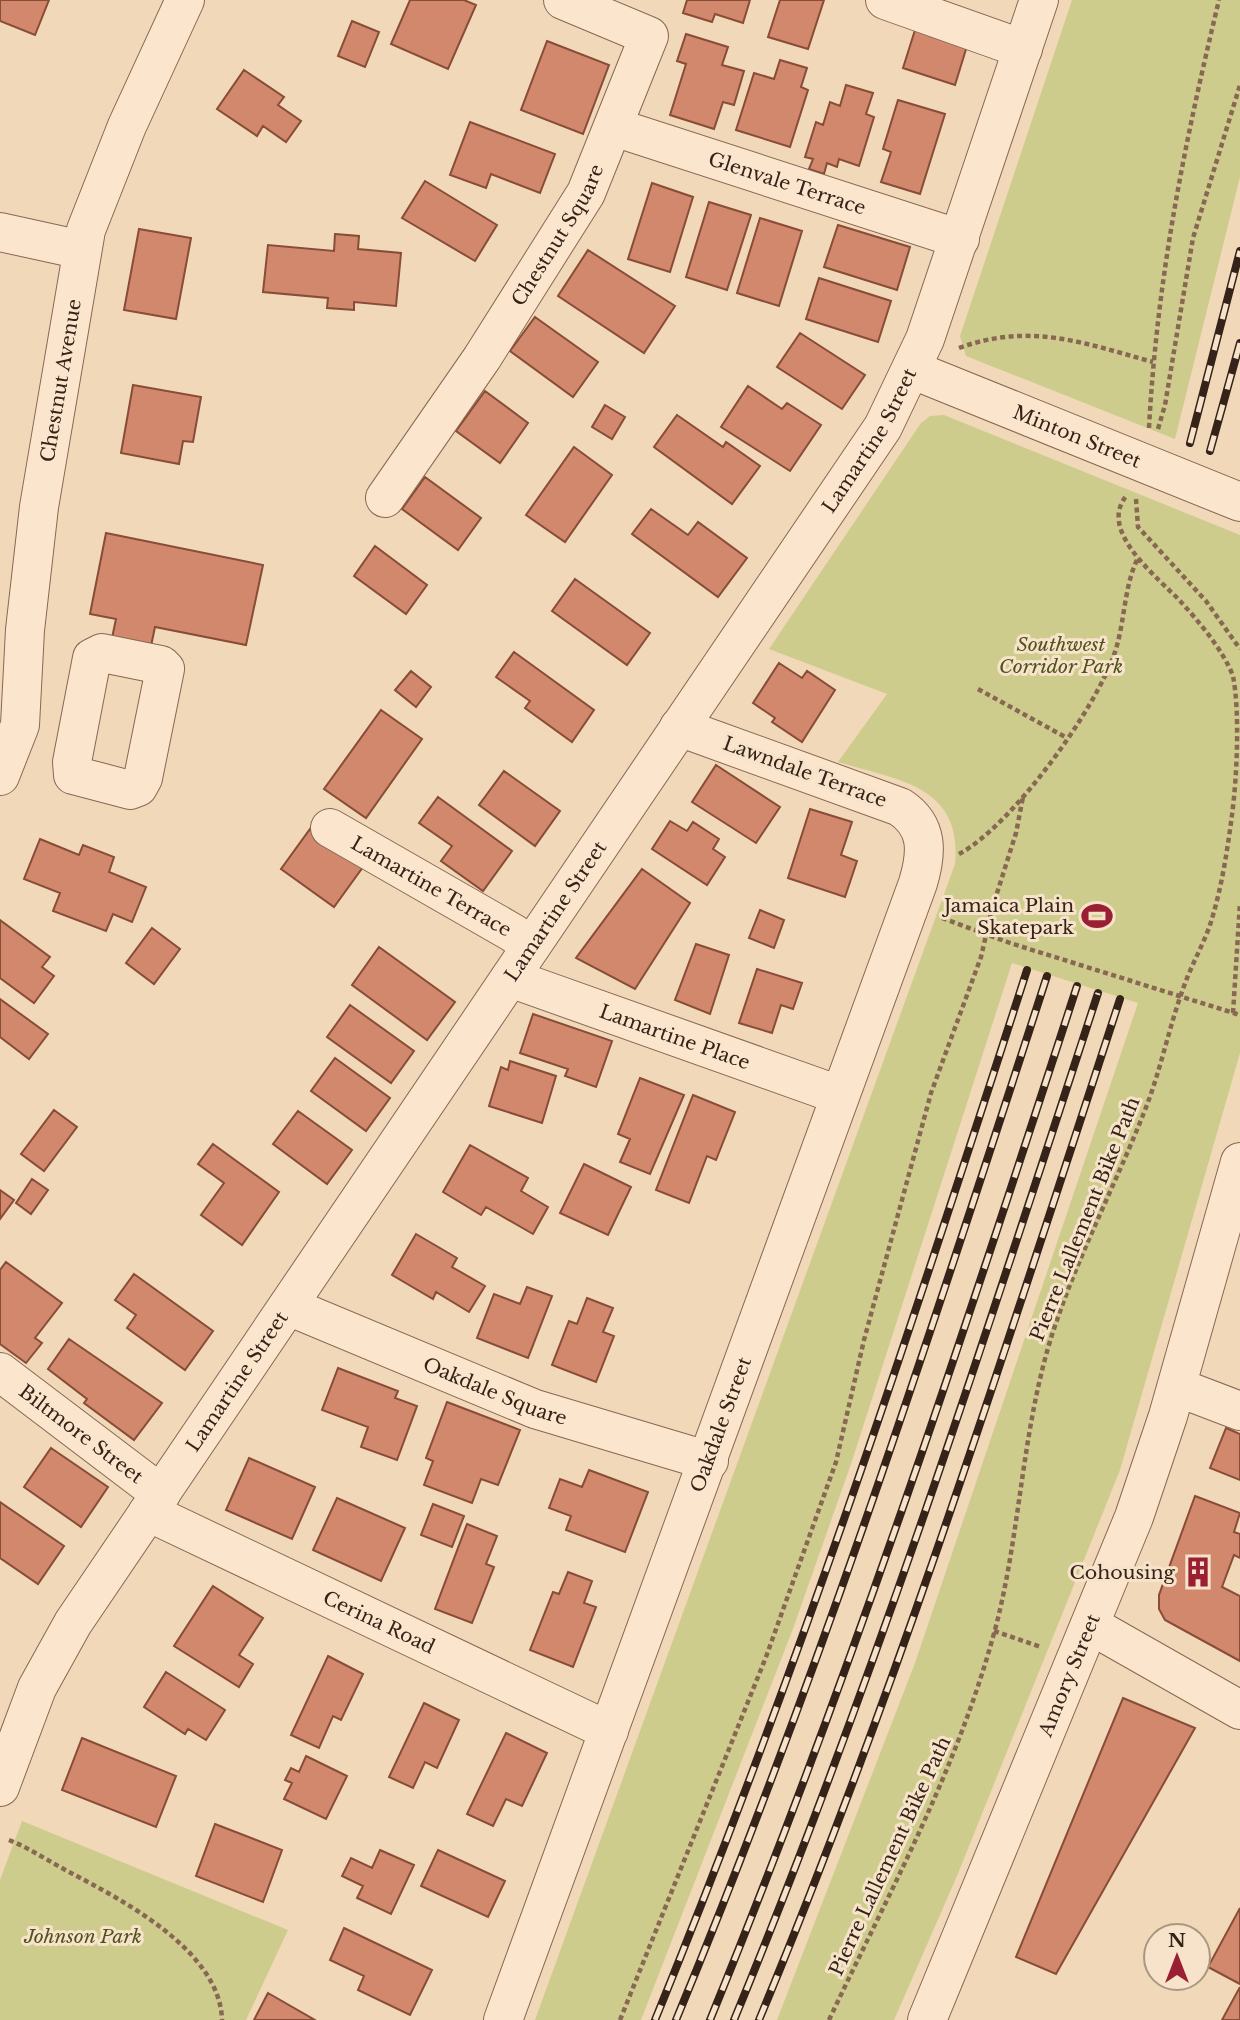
<svg xmlns="http://www.w3.org/2000/svg" width="1240" height="2020" font-family="'Libre Baskerville',serif">
	<style>
		.green { fill: #cecc8d }
		.building { fill: #d1886c; stroke: #884c37; stroke-width: 2 }
		.lines { fill: none; stroke-linecap: round; stroke-linejoin: round }
		.minor-casing { stroke: #886753; stroke-width: 40 }
		.path { stroke: #886753; stroke-width: 4.5; stroke-dasharray: 5 3.5; stroke-linecap: butt }
		.minor { stroke: #fbe6cd; stroke-width: 38 }
		.rail-casing { stroke: #352319; stroke-width: 8 }
		.rail { stroke: #f7e3c9; stroke-width: 5; stroke-dasharray: 16; stroke-linecap: butt }
		.labels { text-anchor: middle; dominant-baseline: central; stroke-width: 6; stroke-linejoin: round; paint-order: stroke }
		.street-label { font-size: 19px; fill: #352319; stroke: #f7e3c9 }
		.park-label { font-size: 19px; font-style: italic; fill: #4e531e; stroke: #f7e3c9 }
		.poi-label { font-size: 19px; fill: #352319; stroke: #f7e3c9; text-anchor: end }
	</style>
	<rect width="100%" height="100%" fill="#f0d8b9"/>
	<path class="green" d="M 1072,0 L 1240,0 L 1240,177 L 1175,439 L 966,356 L 960,336 Z
		M 944,415 L 1240,535 L 1240,1053 L 1120,1470 L 957,1876 L 894,2020 L 777,2020 L 915,1663 L 1138,1003 L 1012,963 L 852,1461 L 794,1626 L 641,2020 L 535,2020 L 955,864 C 963,785 897,780 838,762 L 887,694 L 769,649 L 921,423 L 930,416 Z
		M 22,1821 L 288,1930 L 246,2020 L 0,2020 L 0,1880 Z"/>
	<path class="building" d="M 0,0 L 49,0 L 35,35 L 0,21 Z
		M 410,0 L 464,0 L 476,5 L 448,69 L 391,44 Z
		M 687,0 L 750,0 L 743,23 L 715,14 L 712,22 L 683,13 Z
		M 780,0 L 824,0 L 808,49 L 768,37 Z
		M 352,21 L 379,32 L 365,67 L 338,56 Z
		M 915,30 L 967,46 L 955,85 L 903,68 Z
		M 686,34 L 728,47 L 722,65 L 744,71 L 734,105 L 723,102 L 714,129 L 670,115 L 686,64 L 677,61 Z
		M 547,41 L 609,65 L 583,134 L 521,110 Z
		M 780,60 L 807,68 L 801,87 L 808,90 L 790,147 L 736,130 L 754,73 L 774,79 Z
		M 244,70 L 284,97 L 278,105 L 301,121 L 286,142 L 263,126 L 257,136 L 217,109 Z
		M 846,85 L 873,93 L 866,114 L 874,117 L 859,166 L 839,159 L 837,167 L 827,163 L 824,174 L 809,169 L 813,159 L 805,157 L 816,122 L 823,125 L 830,102 L 840,106 Z
		M 898,100 L 945,114 L 920,194 L 881,182 L 891,152 L 883,149 Z
		M 470,122 L 555,154 L 540,193 L 491,174 L 486,188 L 450,175 Z
		M 425,181 L 497,225 L 475,261 L 402,218 Z
		M 652,183 L 693,197 L 670,272 L 628,259 Z
		M 709,202 L 751,215 L 727,290 L 686,277 Z
		M 760,218 L 802,231 L 779,306 L 737,293 Z
		M 838,225 L 910,247 L 897,290 L 824,267 Z
		M 139,229 L 191,238 L 176,319 L 124,310 Z
		M 335,234 L 359,236 L 358,249 L 401,253 L 396,306 L 354,302 L 354,310 L 327,308 L 328,298 L 263,292 L 268,245 L 334,251 Z
		M 588,250 L 675,306 L 644,353 L 558,296 Z
		M 819,278 L 891,301 L 878,342 L 806,319 Z
		M 535,317 L 598,362 L 573,397 L 510,351 Z
		M 800,333 L 865,375 L 842,409 L 777,367 Z
		M 133,385 L 201,397 L 193,442 L 183,441 L 179,464 L 121,453 Z
		M 748,386 L 782,409 L 787,403 L 821,425 L 790,471 L 721,427 Z
		M 485,391 L 528,423 L 500,463 L 456,431 Z
		M 605,405 L 625,417 L 612,439 L 592,427 Z
		M 677,415 L 723,447 L 726,442 L 760,466 L 732,504 L 654,447 Z
		M 574,447 L 612,475 L 565,542 L 526,515 Z
		M 425,477 L 481,518 L 458,550 L 402,509 Z
		M 651,509 L 688,535 L 698,522 L 747,558 L 718,597 L 632,534 Z
		M 106,533 L 263,565 L 246,645 L 155,627 L 151,646 L 112,638 L 116,619 L 90,614 Z
		M 375,546 L 427,585 L 406,614 L 354,576 Z
		M 575,579 L 650,633 L 627,665 L 552,611 Z
		M 514,652 L 594,710 L 572,742 L 525,708 L 530,701 L 496,677 Z
		M 779,663 L 802,678 L 807,671 L 835,690 L 802,742 L 772,722 L 775,718 L 753,703 Z
		M 411,671 L 431,687 L 416,707 L 395,690 Z
		M 381,710 L 422,739 L 366,818 L 324,789 Z
		M 716,765 L 780,807 L 756,843 L 692,802 Z
		M 504,771 L 560,811 L 535,846 L 479,805 Z
		M 438,797 L 512,851 L 483,891 L 441,861 L 452,846 L 419,823 Z
		M 810,809 L 852,822 L 841,855 L 857,861 L 845,897 L 788,878 Z
		M 670,821 L 687,831 L 693,822 L 719,839 L 713,849 L 725,857 L 707,885 L 652,849 Z
		M 310,829 L 363,867 L 334,907 L 281,869 Z
		M 40,839 L 79,855 L 83,845 L 114,857 L 109,872 L 146,887 L 132,922 L 113,914 L 106,931 L 53,911 L 60,893 L 24,879 Z
		M 642,869 L 690,903 L 635,989 L 576,958 Z
		M 760,910 L 784,920 L 774,948 L 749,938 Z
		M 0,920 L 50,957 L 42,967 L 54,976 L 34,1003 L 0,978 Z
		M 152,928 L 180,949 L 154,984 L 126,963 Z
		M 696,944 L 729,955 L 710,1014 L 675,1000 Z
		M 379,947 L 455,1002 L 427,1040 L 352,985 Z
		M 757,969 L 802,983 L 793,1009 L 781,1005 L 772,1033 L 739,1023 Z
		M 0,999 L 48,1034 L 29,1059 L 0,1037 Z
		M 350,1005 L 414,1051 L 391,1083 L 327,1037 Z
		M 533,1014 L 612,1041 L 596,1087 L 565,1076 L 568,1069 L 520,1053 Z
		M 335,1058 L 390,1098 L 366,1131 L 311,1091 Z
		M 510,1061 L 556,1076 L 542,1123 L 489,1106 L 501,1067 L 508,1070 Z
		M 640,1078 L 684,1095 L 650,1174 L 620,1162 L 630,1139 L 618,1134 Z
		M 693,1095 L 735,1112 L 716,1160 L 707,1156 L 689,1203 L 656,1190 Z
		M 54,1110 L 77,1127 L 44,1171 L 21,1154 Z
		M 298,1111 L 352,1150 L 327,1184 L 273,1144 Z
		M 213,1144 L 279,1192 L 242,1245 L 201,1215 L 224,1183 L 198,1164 Z
		M 470,1145 L 528,1178 L 521,1191 L 548,1207 L 533,1234 L 486,1207 L 481,1215 L 443,1192 Z
		M 584,1164 L 631,1187 L 608,1235 L 560,1213 Z
		M 32,1179 L 48,1190 L 31,1214 L 16,1203 Z
		M 0,1190 L 14,1200 L 0,1219 Z
		M 416,1234 L 457,1258 L 452,1267 L 485,1286 L 469,1312 L 436,1292 L 433,1299 L 392,1275 Z
		M 6,1262 L 62,1303 L 35,1338 L 42,1343 L 26,1363 L 0,1344 L 0,1270 Z
		M 134,1274 L 213,1331 L 185,1370 L 127,1328 L 136,1315 L 115,1300 Z
		M 527,1287 L 552,1296 L 528,1358 L 477,1338 L 494,1294 L 520,1304 Z
		M 587,1298 L 613,1308 L 603,1332 L 614,1336 L 596,1382 L 552,1365 L 569,1321 L 577,1324 Z
		M 69,1339 L 162,1403 L 134,1440 L 84,1403 L 87,1399 L 48,1369 Z
		M 338,1368 L 398,1391 L 395,1398 L 417,1406 L 397,1460 L 361,1447 L 368,1427 L 322,1410 Z
		M 447,1402 L 520,1430 L 498,1485 L 481,1479 L 472,1503 L 424,1485 L 433,1461 L 426,1458 Z
		M 1226,1428 L 1240,1434 L 1240,1480 L 1210,1468 Z
		M 51,1448 L 108,1487 L 81,1527 L 24,1487 Z
		M 249,1458 L 315,1487 L 292,1539 L 226,1510 Z
		M 589,1470 L 648,1492 L 625,1552 L 566,1530 L 571,1516 L 549,1508 L 560,1479 L 582,1487 Z
		M 1195,1496 L 1240,1513 L 1234,1532 L 1240,1534 L 1240,1558 L 1234,1555 L 1222,1587 L 1240,1596 L 1240,1661 L 1165,1620 L 1159,1609 L 1159,1595 Z
		M 337,1498 L 405,1528 L 381,1581 L 313,1550 Z
		M 0,1502 L 64,1546 L 38,1584 L 0,1558 Z
		M 433,1504 L 464,1516 L 452,1547 L 421,1535 Z
		M 467,1524 L 497,1536 L 486,1564 L 494,1567 L 472,1623 L 435,1609 Z
		M 568,1572 L 592,1581 L 584,1603 L 596,1607 L 573,1667 L 530,1650 L 553,1592 L 559,1594 Z
		M 213,1586 L 263,1618 L 239,1655 L 253,1664 L 239,1687 L 174,1646 Z
		M 328,1656 L 363,1674 L 341,1720 L 333,1716 L 319,1748 L 291,1735 Z
		M 166,1672 L 225,1710 L 206,1740 L 188,1729 L 185,1734 L 144,1707 Z
		M 1123,1698 L 1195,1728 L 1056,1974 L 1016,1957 Z
		M 424,1703 L 459,1720 L 437,1768 L 425,1762 L 413,1788 L 389,1777 Z
		M 506,1733 L 547,1753 L 522,1806 L 506,1799 L 493,1826 L 467,1814 Z
		M 82,1738 L 176,1776 L 156,1827 L 62,1790 Z
		M 306,1756 L 347,1776 L 326,1819 L 284,1799 L 292,1783 L 285,1780 L 291,1768 L 299,1772 Z
		M 215,1824 L 282,1850 L 263,1902 L 196,1876 Z
		M 380,1850 L 414,1865 L 391,1914 L 357,1898 L 363,1886 L 342,1876 L 351,1858 L 372,1868 Z
		M 438,1850 L 505,1881 L 488,1917 L 421,1886 Z
		M 1240,1908 L 1240,1984 L 1208,1967 Z
		M 344,1928 L 432,1970 L 410,2015 L 358,1990 L 364,1976 L 330,1960 Z
		M 1240,1987 L 1240,2020 L 1222,2020 Z
		M 268,1993 L 315,2020 L 254,2020 Z"/>
	<g class="lines">
		<g class="minor-casing">
			<g id="minor">
				<path d="M 885,0 L 1023,49"/>
				<path id="s1" d="M 614,127 L 960,239"/>
				<path d="M 0,232 L 82,250"/>
				<path id="s2" d="M 913,370 L 1240,502"/>
				<path id="s3" d="M 385,498 L 482,358 L 586,193 L 649,36 L 563,0"/>
				<path d="M 102,653 L 161,665 L 165,669 L 143,778 L 138,787 L 130,790 L 73,775 L 72,762 L 92,658 Z"/>
				<path id="s4" d="M 0,776 L 20,725 L 25,630 L 39,507 L 86,230 L 127,126 L 185,0"/>
				<path id="s5" d="M 330,828 L 513,933 L 531,946"/>
				<path id="s6" d="M 510,978 L 839,1095"/>
				<path id="s7" d="M 288,1306 L 535,1409 L 709,1461"/>
				<path id="s8" d="M 0,1372 L 161,1494"/>
				<path d="M 1177,1387 L 1240,1411"/>
				<path id="s9" d="M 148,1512 L 609,1731"/>
				<path d="M 1092,1626 L 1240,1710"/>
				<path id="s10" d="M 0,1787 L 37,1688 L 73,1623 L 883,427 L 925,339 L 1039,0"/>
				<path id="s11" d="M 503,2020 L 918,883 C 927,853 929,826 900,807 L 679,727"/>
				<path id="s12" d="M 927,2020 L 1134,1517 L 1168,1416 L 1240,1162"/>
			</g>
		</g>
		<path class="path" d="M 959,348 C 1030,322 1084,343 1153,362
			M 1149,428 C 1157,279 1184,145 1219,0
			M 1158,429 L 1165,405 L 1193,238 L 1240,85
			M 1136,499 L 1138,527 L 1206,601 L 1240,649
			M 978,689 L 1067,738
			M 959,854 C 1012,826 1096,709 1115,652 C 1125,622 1124,585 1138,558
			M 942,918 L 1010,943 L 1240,1015
			M 1233,1013 L 1240,903
			M 994,1631 L 1041,1647
			M 9,1840 C 31,1849 50,1862 71,1873 C 124,1901 220,1951 222,2020
			M 620,2020 L 766,1657 L 836,1462 L 864,1340 L 931,1093 L 981,957 L 992,909 L 1016,833 L 1023,797
			M 829,2020 C 891,1888 958,1769 996,1626 C 1022,1525 1022,1419 1057,1320 C 1081,1250 1116,1183 1143,1115 C 1160,1074 1168,1030 1183,989 C 1190,968 1201,949 1209,928 C 1221,892 1227,853 1232,815 C 1237,777 1240,712 1233,676 C 1223,650 1200,623 1181,602 C 1159,578 1096,531 1127,495"/>
		<use href="#minor" class="minor"/>
		<g class="rail-casing">
			<path id="rail" d="M 1190,443 L 1240,251
				M 1210,451 L 1240,343
				M 655,2020 C 796,1676 913,1324 1027,970
				M 676,2020 C 818,1678 933,1328 1047,976
				M 710,2020 C 849,1681 964,1334 1077,986
				M 734,2020 C 873,1684 985,1338 1098,993
				M 759,2020 C 898,1687 1008,1342 1120,999"/>
		</g>
		<use href="#rail" class="rail"/>
	</g>
	<defs>
		<g id="stadium-bare" transform="scale(2.415)"><path d="M0-5a6.5 5 0 1 0 0 10a6.5 5 0 1 0 0-10ZM-3.5-1.8h7v3.6h-7Z" fill="#9a1f32" stroke="#f7e3c9" stroke-width="2.5" paint-order="stroke"/></g>
		<g id="building-bare" transform="scale(2.415)"><path d="M-4-6H4V6H1V3H-1V6H-4ZM-2.5-4.3h1.7v1.8h-1.7ZM.8-4.3h1.7v1.8H.8ZM-2.5-1h1.7V.8h-1.7ZM.8-1h1.7V.8H.8Z" fill="#9a1f32" stroke="#f7e3c9" stroke-width="2.5" paint-order="stroke"/></g>
	</defs>
	<g fill-rule="evenodd">
		<use href="#stadium-bare" x="1097" y="916"/>
		<use href="#building-bare" x="1198" y="1572"/>
	</g>
	<g class="labels">
		<g class="street-label">
			<text stroke="none"><textPath href="#s1" startOffset="182">Glenvale Terrace</textPath></text>
			<text stroke="none"><textPath href="#s3" startOffset="315">Chestnut Square</textPath></text>
			<text stroke="none"><textPath href="#s4" startOffset="402">Chestnut Avenue</textPath></text>
			<text stroke="none"><textPath href="#s2" startOffset="177">Minton Street</textPath></text>
			<text stroke="none"><textPath href="#s10" startOffset="1606">Lamartine Street</textPath></text>
			<text transform="translate(805 772) rotate(20)">Lawndale Terrace</text>
			<text stroke="none"><textPath href="#s5" startOffset="117">Lamartine Terrace</textPath></text>
			<text stroke="none"><textPath href="#s10" startOffset="1040">Lamartine Street</textPath></text>
			<text stroke="none"><textPath href="#s6" startOffset="175">Lamartine Place</textPath></text>
			<text transform="translate(1085 1219) rotate(-68)">Pierre Lallement Bike Path</text>
			<text stroke="none"><textPath href="#s10" startOffset="472">Lamartine Street</textPath></text>
			<text stroke="none"><textPath href="#s7" startOffset="224">Oakdale Square</textPath></text>
			<text stroke="none"><textPath href="#s11" startOffset="634">Oakdale Street</textPath></text>
			<text stroke="none"><textPath href="#s8" startOffset="102">Biltmore Street</textPath></text>
			<text stroke="none"><textPath href="#s9" startOffset="256">Cerina Road</textPath></text>
			<text stroke="none"><textPath href="#s12" startOffset="373">Amory Street</textPath></text>
			<text transform="translate(890 1856) rotate(-65)">Pierre Lallement Bike Path</text>
		</g>
		<g class="park-label">
			<text x="1061" y="644">Southwest<tspan x="1061" dy="22">Corridor Park</tspan></text>
			<text x="83" y="1936">Johnson Park</text>
		</g>
		<g class="poi-label">
			<text x="1074" y="905">Jamaica Plain<tspan x="1074" dy="22">Skatepark</tspan></text>
			<text x="1175" y="1572">Cohousing</text>
		</g>
	</g>
	<g transform="translate(1177 1957)"><circle r="33" fill="#f7e3c9" stroke="#a99683" stroke-width="2"/>
	<path d="M0-5L12 26L0 18L-12 26Z" fill="#9a1f32"/>
	<text y="-10" font-size="19" font-weight="bold" text-anchor="middle" fill="#352319">N</text>
	</g>
</svg>
